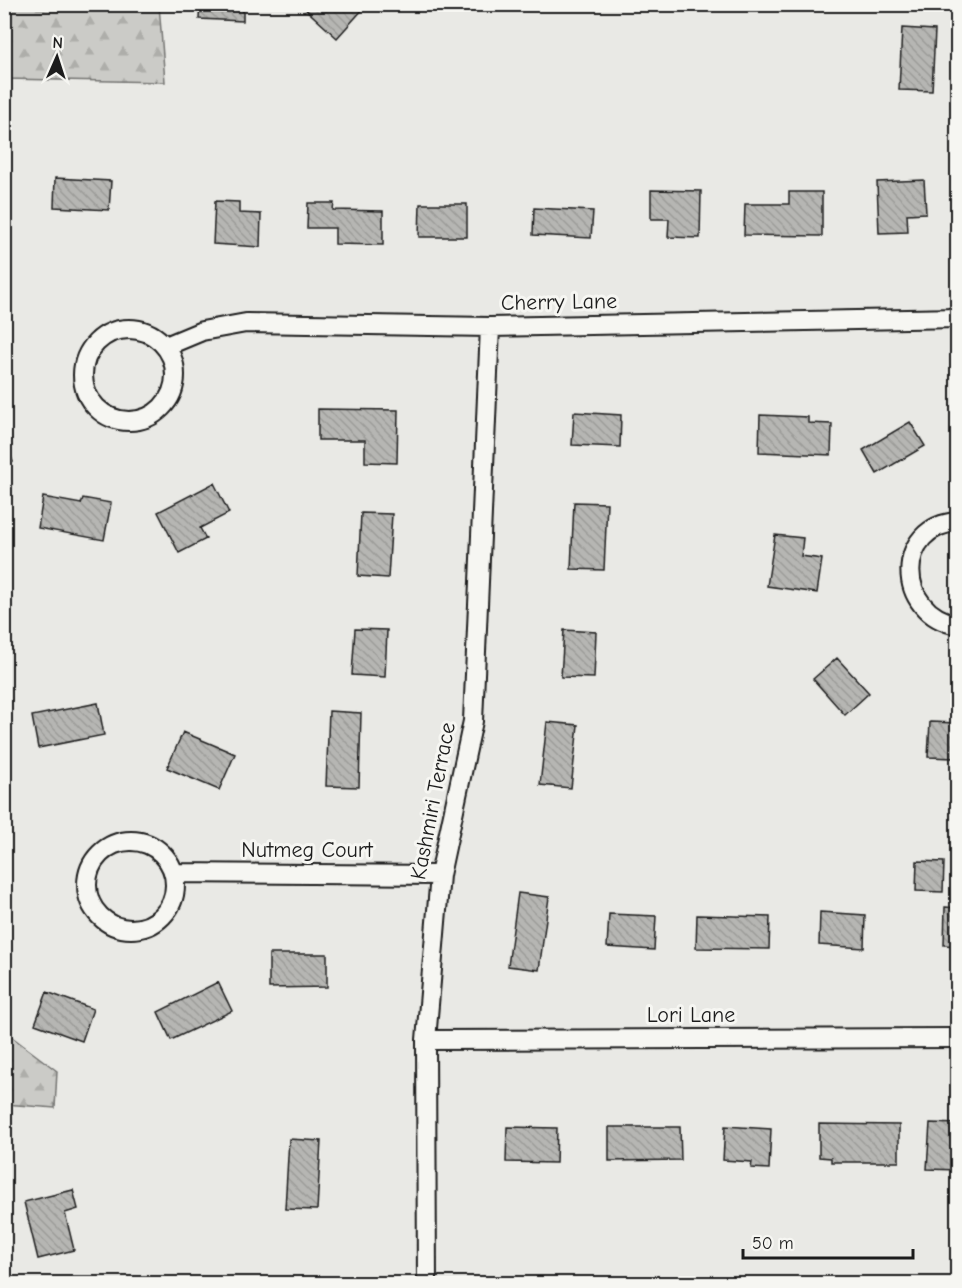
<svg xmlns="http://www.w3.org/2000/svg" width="962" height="1288" font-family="'Comic Neue',sans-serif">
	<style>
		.forest { fill: url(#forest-firs); stroke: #747472; stroke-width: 1.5 }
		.building { fill: url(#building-back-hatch); stroke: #1c1c1c; stroke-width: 1.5 }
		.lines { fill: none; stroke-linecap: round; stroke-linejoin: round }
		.street-casing { stroke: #1c1c1c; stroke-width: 22 }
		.street { stroke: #f6f6f2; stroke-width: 18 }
		.labels { text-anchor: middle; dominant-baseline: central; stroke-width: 6; stroke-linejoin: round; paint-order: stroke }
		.street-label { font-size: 22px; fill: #1c1c1c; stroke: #f6f6f2 }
	</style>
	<defs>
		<pattern id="forest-firs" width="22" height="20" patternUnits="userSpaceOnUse" patternTransform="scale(1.5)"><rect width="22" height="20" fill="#cbcbc7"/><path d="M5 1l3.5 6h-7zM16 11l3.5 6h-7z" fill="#aeaeaa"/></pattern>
		<pattern id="building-back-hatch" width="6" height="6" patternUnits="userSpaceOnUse" patternTransform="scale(1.5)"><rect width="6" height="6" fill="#b6b6b3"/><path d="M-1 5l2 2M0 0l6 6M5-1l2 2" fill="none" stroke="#9c9c99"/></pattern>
	</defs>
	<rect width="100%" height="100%" fill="#e9e9e5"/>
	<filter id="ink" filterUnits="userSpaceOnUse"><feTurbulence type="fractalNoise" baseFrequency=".0167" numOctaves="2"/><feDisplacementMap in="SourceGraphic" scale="12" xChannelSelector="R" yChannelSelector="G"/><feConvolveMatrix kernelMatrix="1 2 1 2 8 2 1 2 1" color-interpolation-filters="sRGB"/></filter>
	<g filter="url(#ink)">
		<path class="forest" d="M 5,4 L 159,5 L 165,82 L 5,79 Z
			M 4,1031 L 57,1071 L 55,1108 L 5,1104 Z"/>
		<path class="building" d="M 200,4 L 243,4 L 243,21 L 199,19 Z
			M 360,4 L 364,8 L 337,38 L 301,5 Z
			M 428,4 L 506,4 L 505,10 Z
			M 902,28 L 935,30 L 932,91 L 899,90 Z
			M 55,178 L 111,181 L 109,210 L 54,207 Z
			M 924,180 L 926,213 L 907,214 L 908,232 L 879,233 L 877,182 Z
			M 651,190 L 701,191 L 700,238 L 668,237 L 669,219 L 651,219 Z
			M 789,192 L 822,192 L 822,236 L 744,235 L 745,204 L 789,204 Z
			M 215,201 L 239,202 L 239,213 L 261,214 L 260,247 L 213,244 Z
			M 308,203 L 334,203 L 333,210 L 383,211 L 383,245 L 335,244 L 335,228 L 307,228 Z
			M 420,204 L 467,204 L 467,237 L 419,237 Z
			M 534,208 L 593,211 L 591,238 L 533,235 Z
			M 4,295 L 10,297 L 4,314 Z
			M 318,409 L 398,410 L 397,463 L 365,462 L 365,440 L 318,440 Z
			M 574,412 L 621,415 L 620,447 L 572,445 Z
			M 760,415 L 808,417 L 808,423 L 832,424 L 831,455 L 759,452 Z
			M 910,422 L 925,446 L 877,474 L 863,450 Z
			M 4,437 L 13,462 L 4,465 Z
			M 214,483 L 229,513 L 200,528 L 206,539 L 179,553 L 158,512 Z
			M 43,497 L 81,504 L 83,498 L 111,503 L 104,540 L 38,528 Z
			M 574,502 L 607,503 L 604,570 L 571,569 Z
			M 361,513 L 392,514 L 388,578 L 358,576 Z
			M 775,535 L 803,538 L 801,556 L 822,559 L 817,593 L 767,586 Z
			M 355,629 L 387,630 L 385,677 L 352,675 Z
			M 564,630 L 596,632 L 594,678 L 561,677 Z
			M 837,658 L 869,693 L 845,715 L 813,679 Z
			M 98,703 L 104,735 L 38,748 L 32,716 Z
			M 329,711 L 361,713 L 359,787 L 326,786 Z
			M 547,722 L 578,725 L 571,788 L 540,785 Z
			M 930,722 L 958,723 L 958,776 L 953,775 L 954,758 L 928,757 Z
			M 183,732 L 235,754 L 219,790 L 167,768 Z
			M 4,798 L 11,800 L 4,815 Z
			M 917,861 L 944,862 L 943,892 L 916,891 Z
			M 518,893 L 549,897 L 539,970 L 508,966 Z
			M 945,907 L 958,908 L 958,946 L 944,945 Z
			M 820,912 L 865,915 L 864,948 L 819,945 Z
			M 609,914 L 656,916 L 654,950 L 607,947 Z
			M 697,915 L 770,917 L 769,949 L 696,948 Z
			M 269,954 L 327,954 L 327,987 L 269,988 Z
			M 218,982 L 232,1011 L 171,1040 L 158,1012 Z
			M 47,992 L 93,1009 L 82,1041 L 35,1024 Z
			M 930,1123 L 958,1124 L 958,1170 L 927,1169 Z
			M 819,1124 L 899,1125 L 899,1162 L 831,1162 L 831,1158 L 819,1157 Z
			M 725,1126 L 771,1129 L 769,1169 L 751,1168 L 752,1162 L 723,1160 Z
			M 507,1127 L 557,1128 L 556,1163 L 506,1162 Z
			M 609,1127 L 680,1127 L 681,1160 L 609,1161 Z
			M 289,1139 L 321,1141 L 317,1210 L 285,1209 Z
			M 73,1190 L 78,1209 L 65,1213 L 74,1250 L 38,1259 L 24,1202 Z"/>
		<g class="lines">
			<g class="street-casing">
				<path id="street" d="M83 375a46 46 0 1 1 92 0a46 46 0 1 1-92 0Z
					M 166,346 L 202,331 L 246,323 L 490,327 L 958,318
					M 958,522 C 895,525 894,614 958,625
					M87 885a44 44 0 1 1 88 0a44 44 0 1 1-88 0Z
					M 174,873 L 440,875
					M 426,1040 L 958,1038
					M 427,1284 L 426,1040 L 440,875 L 473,721 L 490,327"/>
			</g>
			<use href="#street" class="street"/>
		</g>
	</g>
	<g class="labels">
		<g class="street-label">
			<text transform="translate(559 302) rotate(-1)">Cherry Lane</text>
			<text transform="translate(433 801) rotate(-79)">Kashmiri Terrace</text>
			<text x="307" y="850">Nutmeg Court</text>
			<text x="691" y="1015">Lori Lane</text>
		</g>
	</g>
	<rect width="962" height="1288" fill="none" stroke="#f6f6f2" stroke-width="24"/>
	<rect x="12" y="12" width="938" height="1264" fill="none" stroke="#1c1c1c" stroke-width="2" filter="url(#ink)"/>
	<g transform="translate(57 57) rotate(3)" stroke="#f6f6f2" stroke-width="4.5" paint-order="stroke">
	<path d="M0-4.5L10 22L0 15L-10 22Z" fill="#1c1c1c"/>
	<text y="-9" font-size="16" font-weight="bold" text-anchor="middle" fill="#1c1c1c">N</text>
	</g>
	<path d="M743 1249v9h170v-9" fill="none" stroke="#1c1c1c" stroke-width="3"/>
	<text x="752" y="1249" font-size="18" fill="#1c1c1c" stroke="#f6f6f2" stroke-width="4.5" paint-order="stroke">50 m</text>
</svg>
